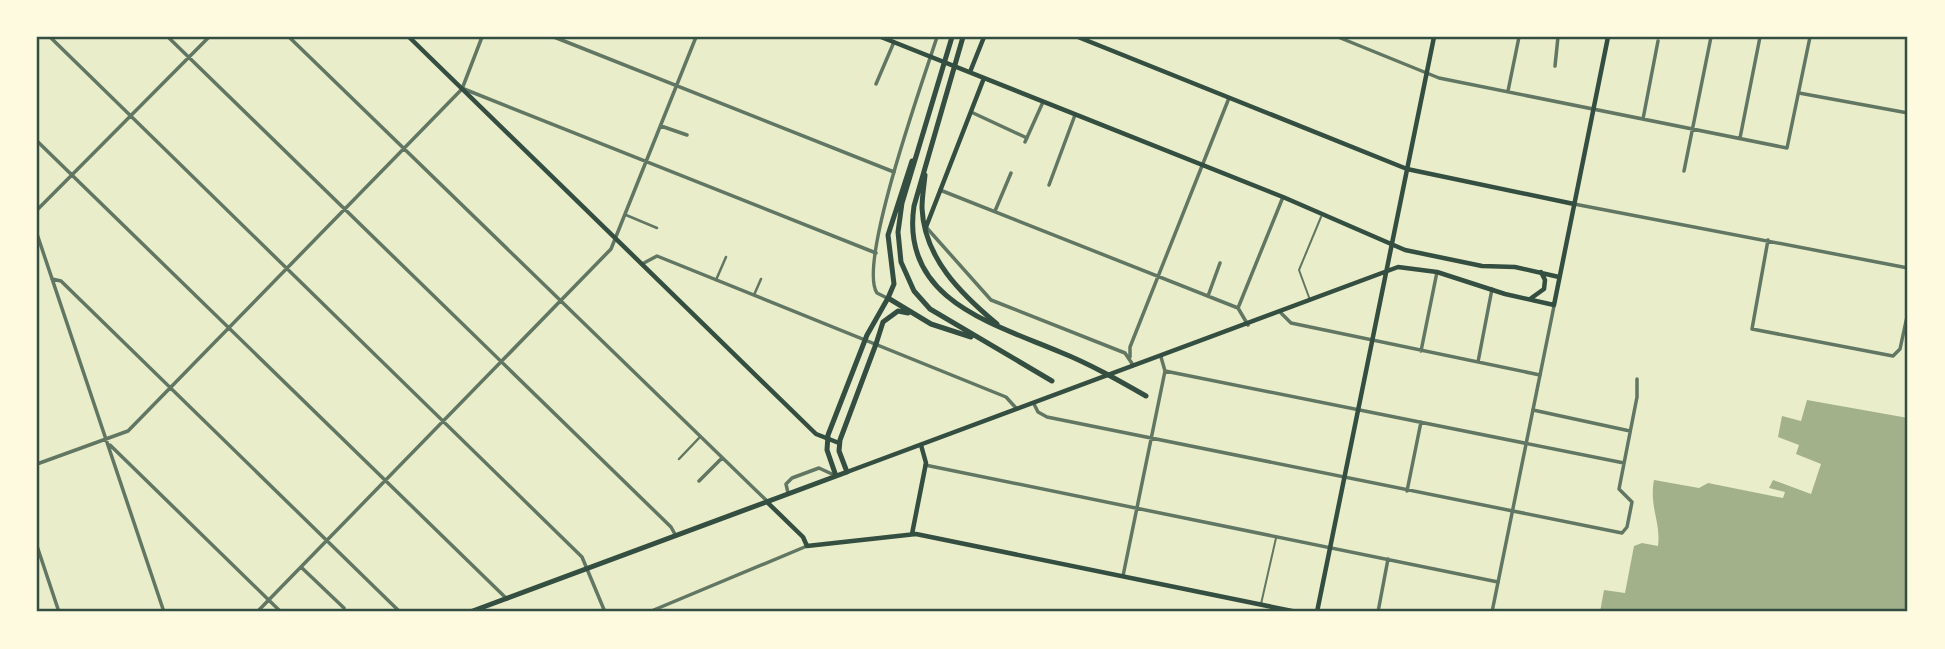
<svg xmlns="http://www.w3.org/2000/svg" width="1945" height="649" font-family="Lato,sans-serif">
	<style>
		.water { fill: #a3b18a }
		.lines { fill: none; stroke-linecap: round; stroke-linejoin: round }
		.service { stroke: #617663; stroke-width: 2 }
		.pedestrian { stroke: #617663; stroke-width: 2.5 }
		.minor { stroke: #617663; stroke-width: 3.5 }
		.tertiary { stroke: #617663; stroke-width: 3.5 }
		.secondary { stroke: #344e41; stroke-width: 4.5 }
		.primary { stroke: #344e41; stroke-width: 5 }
		.motorway { stroke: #344e41; stroke-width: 5 }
		.neatline { fill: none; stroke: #344e41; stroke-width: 2.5 }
	</style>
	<rect width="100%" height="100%" fill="#e9edc9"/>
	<path class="water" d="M 1807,400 L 1908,418 L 1908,612 L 1600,612 L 1604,590 L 1625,593 L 1634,546 L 1642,543 L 1658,546 C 1661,522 1649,507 1654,480 L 1699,488 L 1708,483 L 1783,498 L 1785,492 L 1769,488 L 1773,480 L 1811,494 L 1821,464 L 1796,454 L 1799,445 L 1778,437 L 1782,416 L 1801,421 Z"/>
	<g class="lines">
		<path class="service" d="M 1310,300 L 1299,270 L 1321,217
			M 1261,604 L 1276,538"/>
		<path class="pedestrian" d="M 626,215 L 657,228
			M 716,280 L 726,257
			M 754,295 L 761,279
			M 679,459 L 700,437"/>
		<path class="minor" d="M 50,37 L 582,557 L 605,612
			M 168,37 L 671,527 L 676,536
			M 289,37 L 767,501
			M 554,37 L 894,172
			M 1338,37 L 1439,78 L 1787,148 L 1810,37
			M 1555,66 L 1558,37
			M 876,84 L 894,42
			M 464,89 L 876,253
			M 1508,91 L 1519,37
			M 1799,93 L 1908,113
			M 971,112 L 1027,138
			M 1643,119 L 1658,41
			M 661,126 L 687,135
			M 1740,138 L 1760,37
			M 37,141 L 507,599
			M 1025,142 L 1043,102
			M 1684,171 L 1711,37
			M 1049,185 L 1075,115
			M 940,190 L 1238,308 L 1248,325
			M 1574,204 L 1908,268
			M 37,210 L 209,37
			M 995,211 L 1011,173
			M 37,234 L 164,612
			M 1768,240 L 1752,329 L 1893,356 L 1900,349 L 1908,312
			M 642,264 L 657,256 L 1006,397 L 1017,409
			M 52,279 L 61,281 L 400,612
			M 1208,296 L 1220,263
			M 1238,308 L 1283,197
			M 1281,313 L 1291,323 L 1540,375
			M 1421,351 L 1437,272
			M 1130,357 L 1130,347 L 1229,98
			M 1478,362 L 1492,289
			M 1165,371 L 1624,463
			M 1034,404 L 1038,412 L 1047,417 L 1622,533 L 1627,527 L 1632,502 L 1619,489 L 1637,397 L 1637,379
			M 1533,410 L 1630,431
			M 110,445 L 281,612
			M 37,464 L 128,431 L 462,89 L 482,37
			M 925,465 L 1498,582
			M 699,481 L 722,458
			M 1407,491 L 1421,422
			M 788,493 L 786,484 L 792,478 L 819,468 L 834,475
			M 37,546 L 59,612
			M 301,567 L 344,608
			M 1123,576 L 1165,371 L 1161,357
			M 257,612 L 611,249 L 696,37
			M 649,612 L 807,546
			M 1378,612 L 1388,559"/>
		<path class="tertiary" d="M 926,227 L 991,300 L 1125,353 L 1133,365
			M 887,298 L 877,293 C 857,264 924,78 937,37
			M 1492,612 L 1554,306"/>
		<path class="secondary" d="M 409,37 L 816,434 L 839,443
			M 881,37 L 1283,197 L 1405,250 L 1482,266 L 1515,267 L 1559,277
			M 1078,37 L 1407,169 L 1574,204
			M 970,72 L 984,37
			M 926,227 L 984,78
			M 1530,299 L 1544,289 L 1545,280 L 1541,272
			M 847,472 L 1398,267 L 1437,272 L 1505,294 L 1554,305 L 1608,37
			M 767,502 L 803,537 L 807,546 L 916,534 L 1297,612
			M 912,534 L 926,463 L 921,445
			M 1317,612 L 1434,37"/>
		<path class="primary" d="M 836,476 L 827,450 L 828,435 L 867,335 L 888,298
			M 470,612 L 847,472 L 839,451 L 840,440 L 876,344"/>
		<path class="motorway" d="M 952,37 L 902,203 L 898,232 L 901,262 L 914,291 L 930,309 L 1052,381
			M 963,37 L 914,206 C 900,300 994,324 1060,352 C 1090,364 1118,380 1146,396
			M 912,161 L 888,235 L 894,284 L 888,298 L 931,324 L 971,337
			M 925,175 C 924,186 922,197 922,208 C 924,258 961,294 997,324
			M 876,344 L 883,322 L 898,311 L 908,313"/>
	</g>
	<rect width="1945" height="649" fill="none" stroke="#fefae0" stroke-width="77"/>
	<rect x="38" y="38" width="1868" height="572" class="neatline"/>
</svg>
